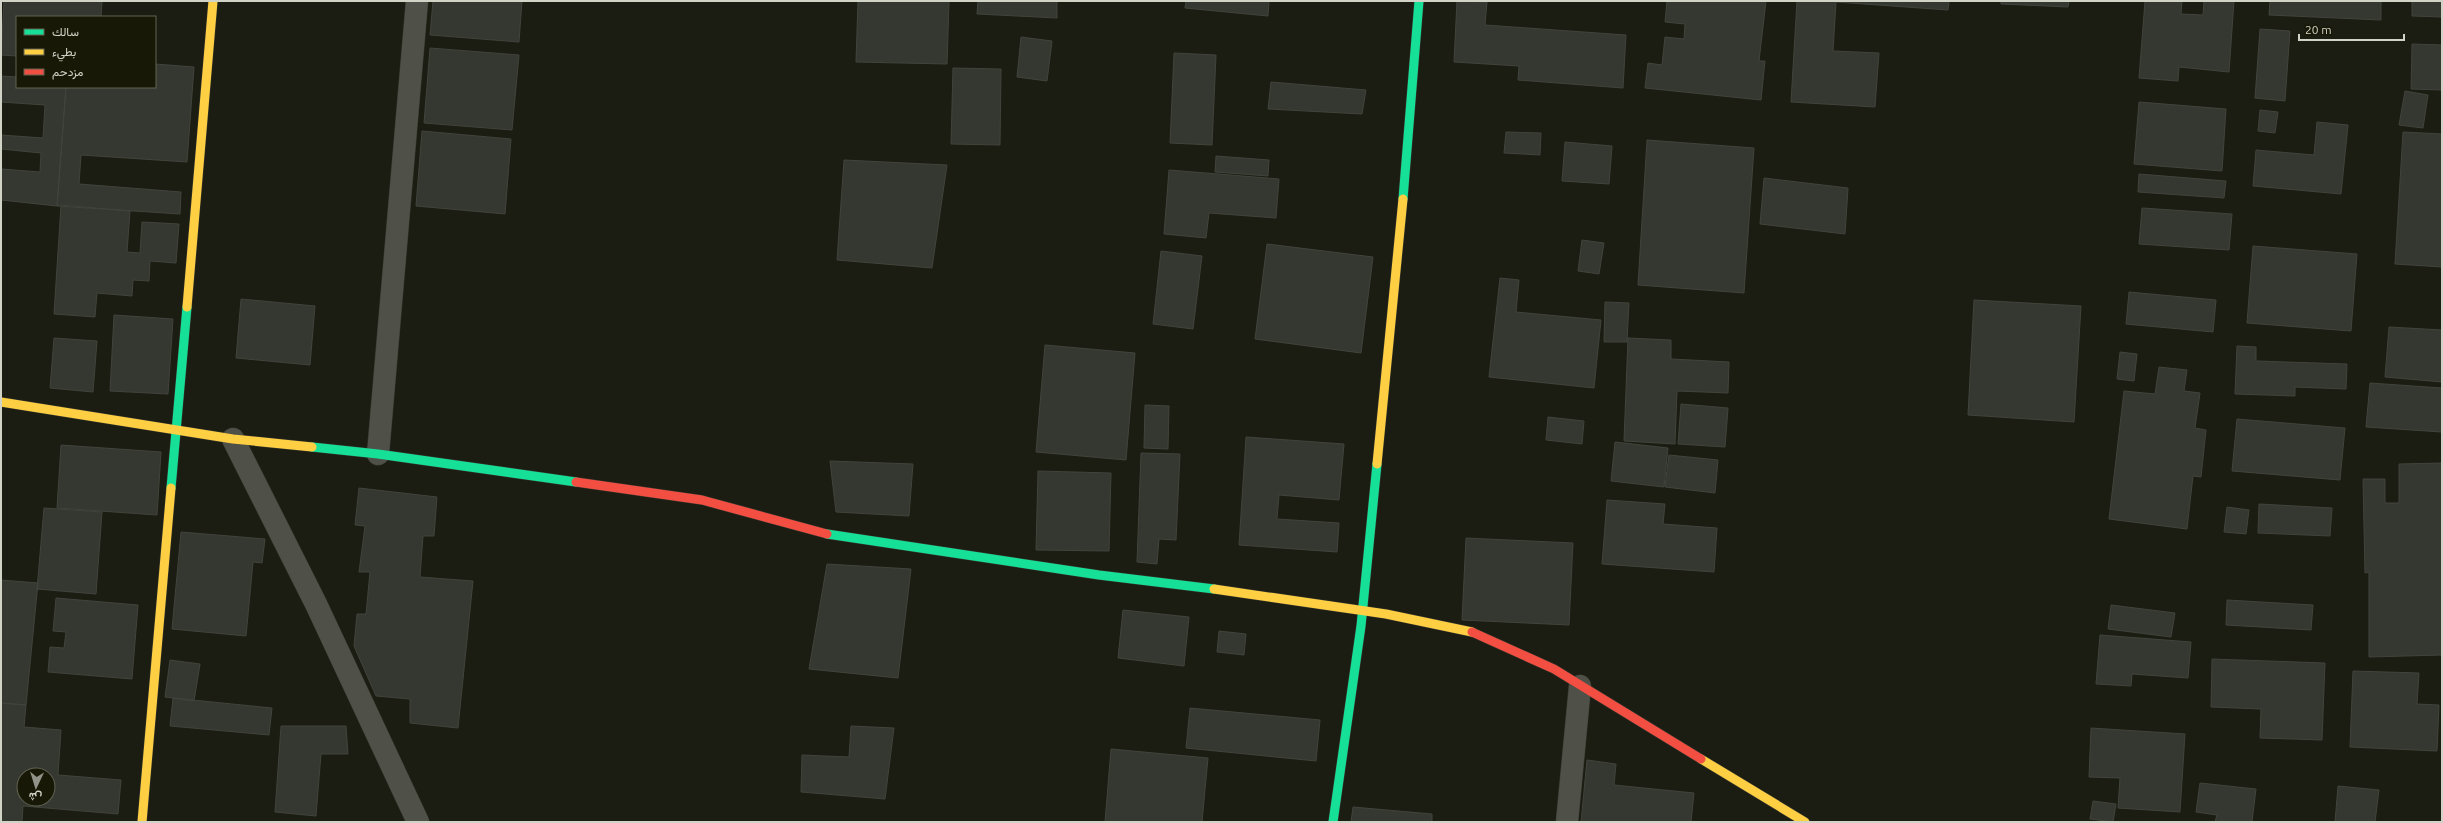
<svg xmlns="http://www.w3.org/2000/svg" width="2443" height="823" font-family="Ubuntu,Vazirmatn,sans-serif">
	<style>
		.building { fill: #353831; stroke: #41443c; fill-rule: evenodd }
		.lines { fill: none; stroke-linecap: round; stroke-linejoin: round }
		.street-casing { stroke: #373830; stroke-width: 23 }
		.fast-casing { stroke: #373830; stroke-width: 10 }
		.slow-casing { stroke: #373830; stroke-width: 10 }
		.jam-casing { stroke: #373830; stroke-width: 10 }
		.street { stroke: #4f5047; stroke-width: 22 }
		.fast { stroke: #16e098; stroke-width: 9 }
		.slow { stroke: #ffcf43; stroke-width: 9 }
		.jam { stroke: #f24e42; stroke-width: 9 }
	</style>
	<rect width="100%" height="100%" fill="#1c1d12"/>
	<path class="building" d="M 4,1 L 102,1 L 101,17 L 17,17 L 17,56 L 1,55 Z
		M 433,1 L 522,1 L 519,42 L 430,35 Z
		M 858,1 L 949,1 L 947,64 L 856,62 Z
		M 978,1 L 1057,1 L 1057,18 L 977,14 Z
		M 1186,1 L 1269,1 L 1268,16 L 1185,8 Z
		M 1457,1 L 1487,2 L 1485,25 L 1626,35 L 1623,88 L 1518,80 L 1519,66 L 1454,62 Z
		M 1667,1 L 1766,1 L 1759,61 L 1765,61 L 1761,100 L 1645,88 L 1648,63 L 1662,65 L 1665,37 L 1684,39 L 1685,24 L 1665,22 Z
		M 1797,1 L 1949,1 L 1948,10 L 1836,2 L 1833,51 L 1879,53 L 1875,107 L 1791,102 Z
		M 2001,1 L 2069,1 L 2068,7 L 2001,4 Z
		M 2145,1 L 2182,1 L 2181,14 L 2203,15 L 2204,1 L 2234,1 L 2229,72 L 2179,67 L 2178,81 L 2139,78 Z
		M 2270,1 L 2381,1 L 2381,20 L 2269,15 Z
		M 2412,1 L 2442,1 L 2442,17 L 2412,16 Z
		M 2260,29 L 2290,31 L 2285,101 L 2255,98 Z
		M 1021,37 L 1052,41 L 1047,81 L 1017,77 Z
		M 2412,44 L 2442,45 L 2442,90 L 2411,89 Z
		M 430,48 L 519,55 L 512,130 L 424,123 Z
		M 1174,53 L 1216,55 L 1212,145 L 1170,143 Z
		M 155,64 L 194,67 L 187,162 L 81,155 L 79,184 L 181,192 L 180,214 L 57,206 L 66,87 L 155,87 Z
		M 953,68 L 1001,69 L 1000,145 L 951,144 Z
		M 1,76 L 17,77 L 17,87 L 66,87 L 57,206 L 1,200 L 1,169 L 40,172 L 41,153 L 1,149 L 1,135 L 43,138 L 45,105 L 1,102 Z
		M 1271,82 L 1366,90 L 1362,114 L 1268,109 Z
		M 2405,91 L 2428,95 L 2423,128 L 2399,125 Z
		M 2139,102 L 2226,109 L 2222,171 L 2134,164 Z
		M 2260,110 L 2278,112 L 2275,133 L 2258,131 Z
		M 2317,122 L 2348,125 L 2341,194 L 2253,186 L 2256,150 L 2314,155 Z
		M 422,131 L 511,139 L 505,214 L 416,206 Z
		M 1506,132 L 1541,133 L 1540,155 L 1504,153 Z
		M 2403,132 L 2442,134 L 2442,267 L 2395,264 Z
		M 1647,140 L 1754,148 L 1744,293 L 1638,285 Z
		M 1565,142 L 1612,146 L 1609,184 L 1562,181 Z
		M 1216,156 L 1269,160 L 1268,176 L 1215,172 Z
		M 844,160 L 947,165 L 932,268 L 837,260 Z
		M 1169,170 L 1279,179 L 1276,218 L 1209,213 L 1206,238 L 1164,234 Z
		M 2139,174 L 2226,181 L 2224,198 L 2138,192 Z
		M 1764,178 L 1848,188 L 1845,234 L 1760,224 Z
		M 61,205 L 130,211 L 127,252 L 140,253 L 142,222 L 179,224 L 176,263 L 150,261 L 149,281 L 133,280 L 132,296 L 97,293 L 95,317 L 54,314 Z
		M 2142,208 L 2232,214 L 2229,250 L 2139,244 Z
		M 1582,240 L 1604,243 L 1599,274 L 1578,271 Z
		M 1267,244 L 1373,257 L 1361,353 L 1255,339 Z
		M 2253,246 L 2357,254 L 2351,331 L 2247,323 Z
		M 1161,251 L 1202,256 L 1193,329 L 1153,324 Z
		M 1500,278 L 1519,280 L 1516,312 L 1601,320 L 1594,388 L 1489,377 Z
		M 2129,292 L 2216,300 L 2213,332 L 2126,324 Z
		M 241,299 L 315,306 L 310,365 L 236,358 Z
		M 1974,300 L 2081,306 L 2074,422 L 1968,415 Z
		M 1605,302 L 1629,303 L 1627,342 L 1604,342 Z
		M 114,315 L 173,319 L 168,394 L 110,391 Z
		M 2389,327 L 2442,330 L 2442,382 L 2385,377 Z
		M 54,338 L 97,341 L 93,392 L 50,388 Z
		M 1628,338 L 1671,340 L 1671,359 L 1729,362 L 1728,393 L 1677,391 L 1675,444 L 1624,441 Z
		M 1045,345 L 1135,353 L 1126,460 L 1036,452 Z
		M 2237,346 L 2256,347 L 2256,361 L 2347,364 L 2346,389 L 2295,387 L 2295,396 L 2235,394 Z
		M 2120,352 L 2137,354 L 2134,381 L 2117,379 Z
		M 2159,367 L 2187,370 L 2184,391 L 2200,393 L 2195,428 L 2206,430 L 2201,477 L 2193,476 L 2187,529 L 2109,519 L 2124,391 L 2155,394 Z
		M 2370,383 L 2442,388 L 2442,432 L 2366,427 Z
		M 1681,404 L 1728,408 L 1725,447 L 1678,444 Z
		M 1145,405 L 1169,406 L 1168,449 L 1144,448 Z
		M 1548,417 L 1584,421 L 1582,444 L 1546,440 Z
		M 2237,419 L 2345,428 L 2340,480 L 2232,471 Z
		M 1246,437 L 1344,444 L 1339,500 L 1279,495 L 1277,519 L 1339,523 L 1337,552 L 1239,545 Z
		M 1615,442 L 1668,448 L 1664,487 L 1611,481 Z
		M 61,445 L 161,452 L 157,515 L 57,508 Z
		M 1141,453 L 1180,454 L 1176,540 L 1159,539 L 1157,564 L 1137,562 Z
		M 1669,455 L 1718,460 L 1715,493 L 1665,487 Z
		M 830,461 L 913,464 L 909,516 L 836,512 Z
		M 2442,463 L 2442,655 L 2369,657 L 2369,572 L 2365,573 L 2363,479 L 2385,479 L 2385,503 L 2399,503 L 2399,464 Z
		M 1038,471 L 1111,473 L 1109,551 L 1036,550 Z
		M 359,488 L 437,497 L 434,536 L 423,536 L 420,577 L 473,581 L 458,728 L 410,723 L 410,699 L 376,696 L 354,646 L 357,614 L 366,614 L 370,572 L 359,572 L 365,526 L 355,525 Z
		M 1607,500 L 1665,504 L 1663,524 L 1717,528 L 1714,572 L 1602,564 Z
		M 2259,504 L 2332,508 L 2330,536 L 2258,533 Z
		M 2227,507 L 2249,510 L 2246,534 L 2224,532 Z
		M 44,508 L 102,512 L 96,594 L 37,589 Z
		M 181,532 L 265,539 L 262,563 L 253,562 L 246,636 L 172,629 Z
		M 1466,538 L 1573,543 L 1569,625 L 1462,620 Z
		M 827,564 L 911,569 L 898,678 L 809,669 Z
		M 1,580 L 38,583 L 26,705 L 1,703 Z
		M 56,598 L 138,605 L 132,679 L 48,672 L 50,647 L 64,648 L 66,632 L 53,631 Z
		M 2227,600 L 2313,605 L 2311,630 L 2226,625 Z
		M 2111,605 L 2175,613 L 2171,637 L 2108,629 Z
		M 1123,610 L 1189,617 L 1184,666 L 1118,658 Z
		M 1219,631 L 1246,634 L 1244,655 L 1217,652 Z
		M 2100,635 L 2191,642 L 2188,678 L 2132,674 L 2131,686 L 2096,684 Z
		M 2212,659 L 2325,663 L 2322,740 L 2260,738 L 2261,709 L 2211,707 Z
		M 170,660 L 200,664 L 194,701 L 165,697 Z
		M 2353,671 L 2419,673 L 2417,704 L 2439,705 L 2437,751 L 2350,747 Z
		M 173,698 L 272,708 L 269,735 L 170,726 Z
		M 1,703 L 26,705 L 24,727 L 61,730 L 58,775 L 121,780 L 118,814 L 23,806 L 22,822 L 1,822 ZM 24,775 L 48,775 L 48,799 L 24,799 Z
		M 1190,708 L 1320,720 L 1316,761 L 1186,748 Z
		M 281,726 L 346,726 L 348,754 L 321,754 L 316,816 L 275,812 Z
		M 851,726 L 894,728 L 885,799 L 801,792 L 802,755 L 849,757 Z
		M 2091,728 L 2185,734 L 2180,812 L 2118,808 L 2120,778 L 2089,777 Z
		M 1111,749 L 1208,758 L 1202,822 L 1105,822 Z
		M 1587,760 L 1616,764 L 1614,785 L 1694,793 L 1691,822 L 1581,822 Z
		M 2200,783 L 2256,789 L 2252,822 L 2215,822 L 2217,815 L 2196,812 Z
		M 2338,786 L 2379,790 L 2375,822 L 2335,822 Z
		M 2093,801 L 2116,804 L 2113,822 L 2090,819 Z
		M 1353,807 L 1432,814 L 1432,822 L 1351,822 Z"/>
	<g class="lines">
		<g class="street-casing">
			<path id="street" d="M 233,439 L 316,604 L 418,822
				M 378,454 L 417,1
				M 1567,822 L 1580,686"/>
		</g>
		<g class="fast-casing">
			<path id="fast" d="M 1403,199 L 1419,1
				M 312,447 L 378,454 L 576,482
				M 171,488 L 187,307
				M 827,534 L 1099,575 L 1214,589
				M 1333,822 L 1361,626 L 1377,464"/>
		</g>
		<g class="slow-casing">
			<path id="slow" d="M 187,307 L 213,1
				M 1,402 L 233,439 L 312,447
				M 1377,464 L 1403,199
				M 1214,589 L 1386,614 L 1472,632
				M 1701,759 L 1805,822
				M 142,822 L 171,488"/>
		</g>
		<g class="jam-casing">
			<path id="jam" d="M 576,482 L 702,500 L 827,534
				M 1472,632 L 1554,669 L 1701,759"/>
		</g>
		<use href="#street" class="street"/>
		<use href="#fast" class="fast"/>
		<use href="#slow" class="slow"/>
		<use href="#jam" class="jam"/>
	</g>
	<rect width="2443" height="823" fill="none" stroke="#d2d3c7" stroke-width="4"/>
	<rect x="16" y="16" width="140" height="72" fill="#171805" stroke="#626353"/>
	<rect x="24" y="29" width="20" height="6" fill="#16e098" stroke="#626353"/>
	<text x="52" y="36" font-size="12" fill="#d2d3c7">سالك</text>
	<rect x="24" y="49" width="20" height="6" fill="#ffcf43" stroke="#626353"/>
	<text x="52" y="56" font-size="12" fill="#d2d3c7">بطيء</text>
	<rect x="24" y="69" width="20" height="6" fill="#f24e42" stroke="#626353"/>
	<text x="52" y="76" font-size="12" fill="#d2d3c7">مزدحم</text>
	<g transform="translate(36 787) rotate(184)"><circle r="19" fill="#171805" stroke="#626353"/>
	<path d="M0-3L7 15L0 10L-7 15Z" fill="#929388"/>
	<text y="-6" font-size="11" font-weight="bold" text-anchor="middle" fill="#d2d3c7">ش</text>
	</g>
	<path d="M2299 34v6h105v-6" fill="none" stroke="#d2d3c7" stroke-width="2"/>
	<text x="2305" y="34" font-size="12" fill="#d2d3c7" stroke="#171805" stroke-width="3" paint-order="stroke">20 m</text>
</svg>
